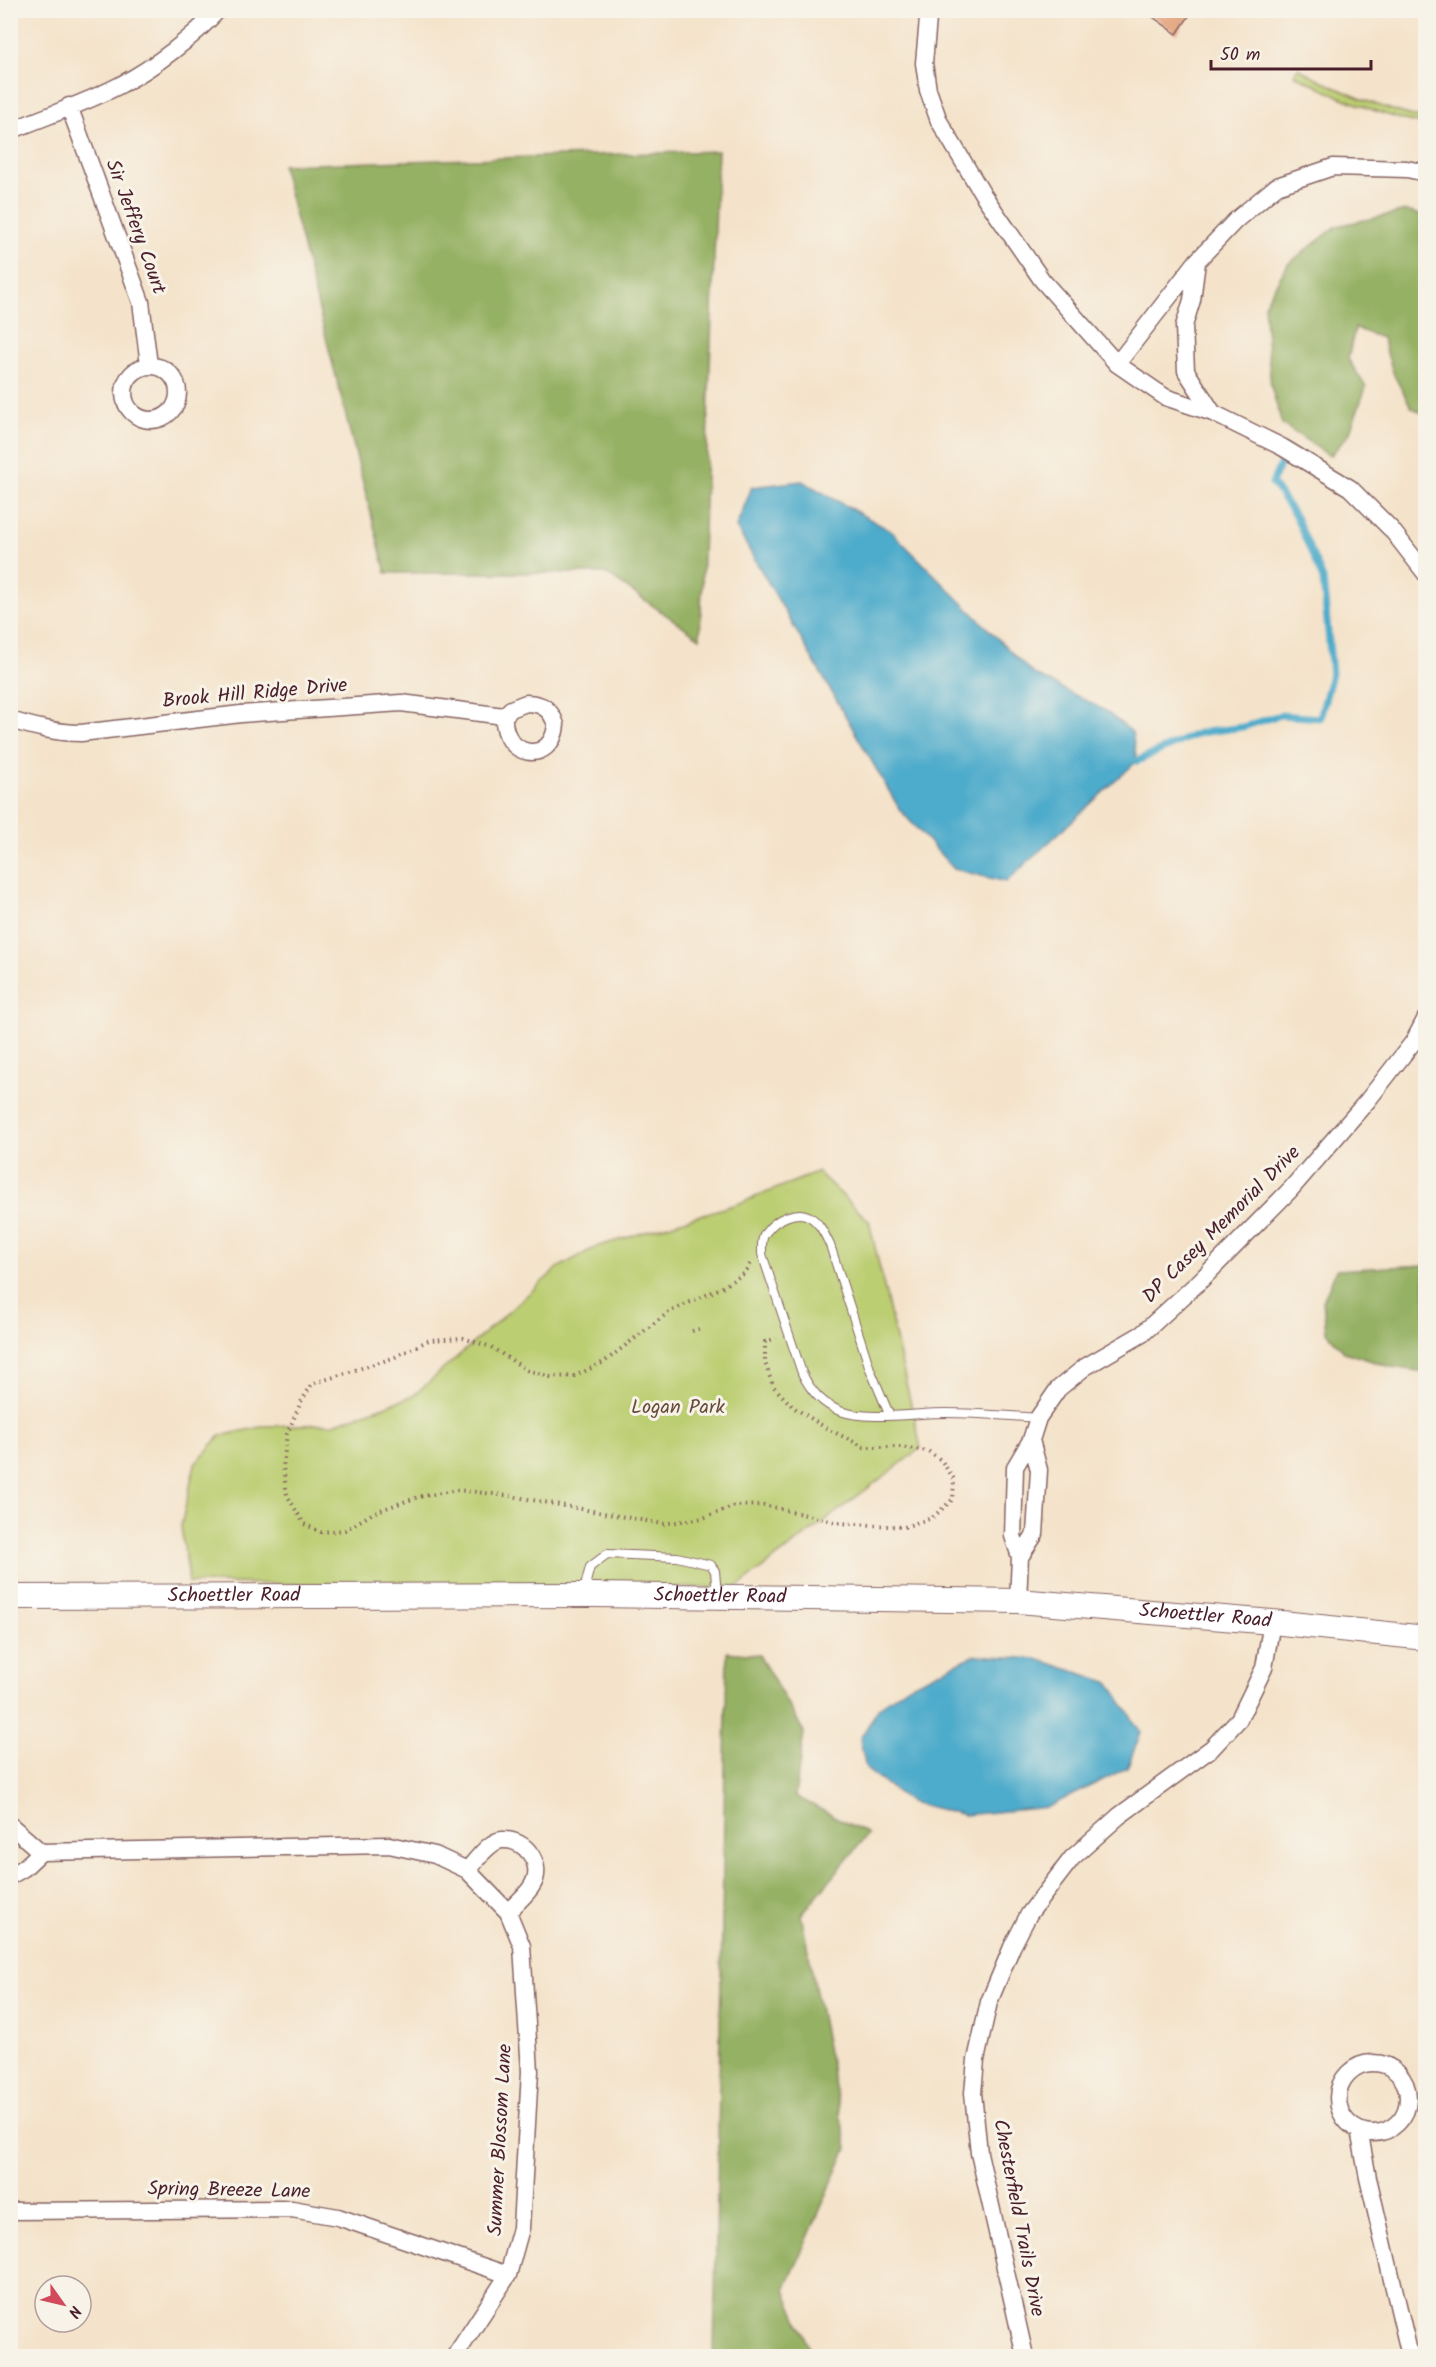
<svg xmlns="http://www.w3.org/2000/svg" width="1436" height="2367" font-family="Kalam,sans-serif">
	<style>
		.green { fill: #bcce72; stroke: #83764e; stroke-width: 1.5 }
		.forest { fill: #95b164; stroke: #706848; stroke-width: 1.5 }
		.water { fill: #4dabcb; stroke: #4c657b; stroke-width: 1.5 }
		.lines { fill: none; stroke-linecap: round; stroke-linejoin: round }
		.stream { stroke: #4dabcb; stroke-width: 7 }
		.building { fill: #e1996f }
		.lane-casing { stroke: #866463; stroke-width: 10 }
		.street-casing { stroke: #866463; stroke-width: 19 }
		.secondary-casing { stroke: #866463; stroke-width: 26 }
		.path { stroke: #866463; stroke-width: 4; stroke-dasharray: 1.5 4.5; stroke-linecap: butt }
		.lane { stroke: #fff; stroke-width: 8 }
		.street { stroke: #fff; stroke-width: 16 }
		.secondary { stroke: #fff; stroke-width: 24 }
		.labels { text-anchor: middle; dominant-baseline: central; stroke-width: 6; stroke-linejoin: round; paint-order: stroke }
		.street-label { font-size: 20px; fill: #4a1f2b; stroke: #f7f3e8 }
		.park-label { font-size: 20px; fill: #664b3d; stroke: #f7f3e8 }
	</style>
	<rect width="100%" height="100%" fill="#f7f3e8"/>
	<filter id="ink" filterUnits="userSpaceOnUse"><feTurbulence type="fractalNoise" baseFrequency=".0167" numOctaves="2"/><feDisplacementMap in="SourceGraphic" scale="12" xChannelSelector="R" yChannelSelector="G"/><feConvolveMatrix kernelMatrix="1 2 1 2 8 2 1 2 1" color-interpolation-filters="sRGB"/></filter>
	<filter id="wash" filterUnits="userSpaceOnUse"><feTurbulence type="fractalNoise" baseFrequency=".008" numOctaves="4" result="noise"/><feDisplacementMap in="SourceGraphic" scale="24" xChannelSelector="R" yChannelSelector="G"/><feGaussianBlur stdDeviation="1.35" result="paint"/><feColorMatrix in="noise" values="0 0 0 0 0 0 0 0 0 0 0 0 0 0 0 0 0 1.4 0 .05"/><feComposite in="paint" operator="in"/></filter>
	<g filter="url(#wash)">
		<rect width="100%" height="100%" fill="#f4e3ca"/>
		<path class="green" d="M 1298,68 C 1339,91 1380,109 1425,119 L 1425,125 C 1378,115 1336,97 1294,74 Z
			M 818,1172 L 869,1221 L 921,1448 L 736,1588 L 189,1583 L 181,1526 L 195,1464 L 220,1436 L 265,1426 L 333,1424 L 413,1396 L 559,1267 L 596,1247 L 743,1202 Z"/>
		<path class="forest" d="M 718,151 L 700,638 L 605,573 L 386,573 L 282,165 Z
			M 1406,211 L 1425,216 L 1425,415 L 1411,407 L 1394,375 L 1382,338 L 1355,328 L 1348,359 L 1366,387 L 1349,434 L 1330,456 L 1282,424 L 1271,386 L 1264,305 L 1288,264 L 1337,226 Z
			M 1425,1265 L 1425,1372 L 1391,1367 L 1344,1352 L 1326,1331 L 1323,1301 L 1336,1270 Z
			M 727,1652 L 759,1655 L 804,1732 L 795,1796 L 868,1834 L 801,1915 L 847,2148 L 785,2290 L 813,2356 L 714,2356 Z"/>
		<path class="water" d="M 802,481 L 891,531 L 1032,673 L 1104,710 L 1132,732 L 1137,761 L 1006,882 L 954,869 L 900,810 L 736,527 L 752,487 Z
			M 975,1655 L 1037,1659 L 1110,1683 L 1141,1733 L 1127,1768 L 1048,1807 L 964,1815 L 910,1802 L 866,1769 L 860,1739 L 879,1707 L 909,1686 Z"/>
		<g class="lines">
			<path class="stream" d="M 1137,761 L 1199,733 L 1243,727 L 1280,715 L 1320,718 L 1332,674 L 1323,579 L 1296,517 L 1272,483 L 1287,450"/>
		</g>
		<g id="blocks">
			<path class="building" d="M 1143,10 L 1193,10 L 1177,34 Z"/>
		</g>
	</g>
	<g filter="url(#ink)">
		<use href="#blocks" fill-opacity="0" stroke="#866463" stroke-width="1.5"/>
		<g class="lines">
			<g class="lane-casing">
				<path id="lane" d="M 889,1414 L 870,1369 L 830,1245 C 825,1235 820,1223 810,1217 C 797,1209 776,1219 767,1231 C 761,1237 762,1245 762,1254 L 802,1373 C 810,1390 822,1404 840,1411 C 868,1421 915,1413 946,1413 C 976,1413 1007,1416 1038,1418
					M 592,1592 L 586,1582 L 590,1567 L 607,1554 L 677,1557 L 711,1565 L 715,1571 L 717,1595"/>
			</g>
			<g class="street-casing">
				<path id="street" d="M 932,10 L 928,19 L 924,63 L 928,90 L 939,121 L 982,193 L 1042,280 L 1117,364 L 1165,397 L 1213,413 L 1282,447 L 1350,488 L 1391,529 L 1426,574
					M 69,106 L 141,302 L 149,365
					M 10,131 C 46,116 89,102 122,84 C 153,68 195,36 218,10
					M 1197,262 L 1192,300 L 1184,326 L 1186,371 L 1213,413
					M 1117,364 L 1197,261 L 1236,220 L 1277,186 L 1333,167 L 1407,169 L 1426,173
					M124 393a27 27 0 1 1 54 0a27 27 0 1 1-54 0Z
					M 526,703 C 542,703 551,709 556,725 C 552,766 502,758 504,716 L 511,709 Z
					M 10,720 C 34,727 57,733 81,733 L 241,714 L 401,703 L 504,716
					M 1020,1557 L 1035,1534 L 1039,1470 L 1031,1440
					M 1018,1601 L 1020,1557 L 1013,1536 L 1015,1467 L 1031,1440 L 1038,1418 L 1058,1389 L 1085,1367 L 1142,1334 L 1201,1280 L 1290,1190 L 1368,1100 L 1414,1041 L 1426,1018
					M 10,1825 L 41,1852 L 389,1845 L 435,1855 L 467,1870 L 508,1912 L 522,1946 L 530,2071 L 521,2228 L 508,2275 L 455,2356
					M 467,1870 C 476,1861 489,1841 502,1840 C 525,1838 544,1864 533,1884 C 528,1894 516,1903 508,1912
					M 10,1876 L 24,1868 L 41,1852
					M1338 2098a35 35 0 1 1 70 0a35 35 0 1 1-70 0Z
					M 1359,2130 L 1368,2178 L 1410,2356
					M 10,2211 L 292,2209 L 338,2217 L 508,2275
					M 1025,2356 L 979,2153 L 973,2093 L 976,2060 L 989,2002 L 1012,1947 L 1029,1914 L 1072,1858 L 1119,1816 L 1212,1748 L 1239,1719 L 1264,1668 L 1272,1622"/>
			</g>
			<g class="secondary-casing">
				<g id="secondary">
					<path id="s1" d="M 10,1597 L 594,1595 L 1018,1601 L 1272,1622 L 1426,1638"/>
				</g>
			</g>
			<path class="path" d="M 750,1264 L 745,1273 L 721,1288 L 669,1312 L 604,1362 L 575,1376 L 551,1377 L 527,1370 L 491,1347 L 463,1338 L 429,1340 L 393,1358 L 312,1384 L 301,1402 L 287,1434 L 283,1467 L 287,1495 L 304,1524 L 321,1532 L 345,1530 L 375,1512 L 418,1497 L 458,1490 L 511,1496 L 663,1524 L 703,1518 L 735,1506 L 764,1505 L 840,1523 L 904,1527 L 932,1518 L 953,1499 L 954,1479 L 941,1460 L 928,1451 L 901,1447 L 864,1447 L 826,1428 L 793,1407 L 773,1386 L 765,1363 L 765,1342 L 776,1338
				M 692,1331 L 699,1329"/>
			<use href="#lane" class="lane"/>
			<use href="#street" class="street"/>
			<use href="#secondary" class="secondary"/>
		</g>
	</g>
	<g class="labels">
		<g class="street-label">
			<text transform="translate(135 227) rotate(70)">Sir Jeffery Court</text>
			<text transform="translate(255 694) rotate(-5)">Brook Hill Ridge Drive</text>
			<text transform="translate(1222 1225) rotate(-45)">DP Casey Memorial Drive</text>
			<text stroke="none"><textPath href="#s1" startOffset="224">Schoettler Road</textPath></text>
			<text stroke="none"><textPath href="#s1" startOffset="710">Schoettler Road</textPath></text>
			<text stroke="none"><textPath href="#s1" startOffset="1196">Schoettler Road</textPath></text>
			<text transform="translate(501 2140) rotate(-87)">Summer Blossom Lane</text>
			<text transform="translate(229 2191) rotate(1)">Spring Breeze Lane</text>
			<text transform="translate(1018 2218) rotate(79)">Chesterfield Trails Drive</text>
		</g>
		<g class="park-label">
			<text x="678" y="1408">Logan Park</text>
		</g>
	</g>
	<rect width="1436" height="2367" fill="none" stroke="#f7f3e8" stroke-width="36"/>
	<g transform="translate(63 2304) rotate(124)"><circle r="28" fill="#f7f3e8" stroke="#b29e9c" stroke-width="1.5"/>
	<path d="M0-4.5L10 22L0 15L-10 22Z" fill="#d1495b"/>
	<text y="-9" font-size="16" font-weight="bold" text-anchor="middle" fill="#4a1f2b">N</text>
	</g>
	<path d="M1211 60v9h160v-9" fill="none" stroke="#4a1f2b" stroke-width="3"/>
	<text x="1220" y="60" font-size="18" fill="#4a1f2b" stroke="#f7f3e8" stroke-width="4.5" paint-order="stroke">50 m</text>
</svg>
